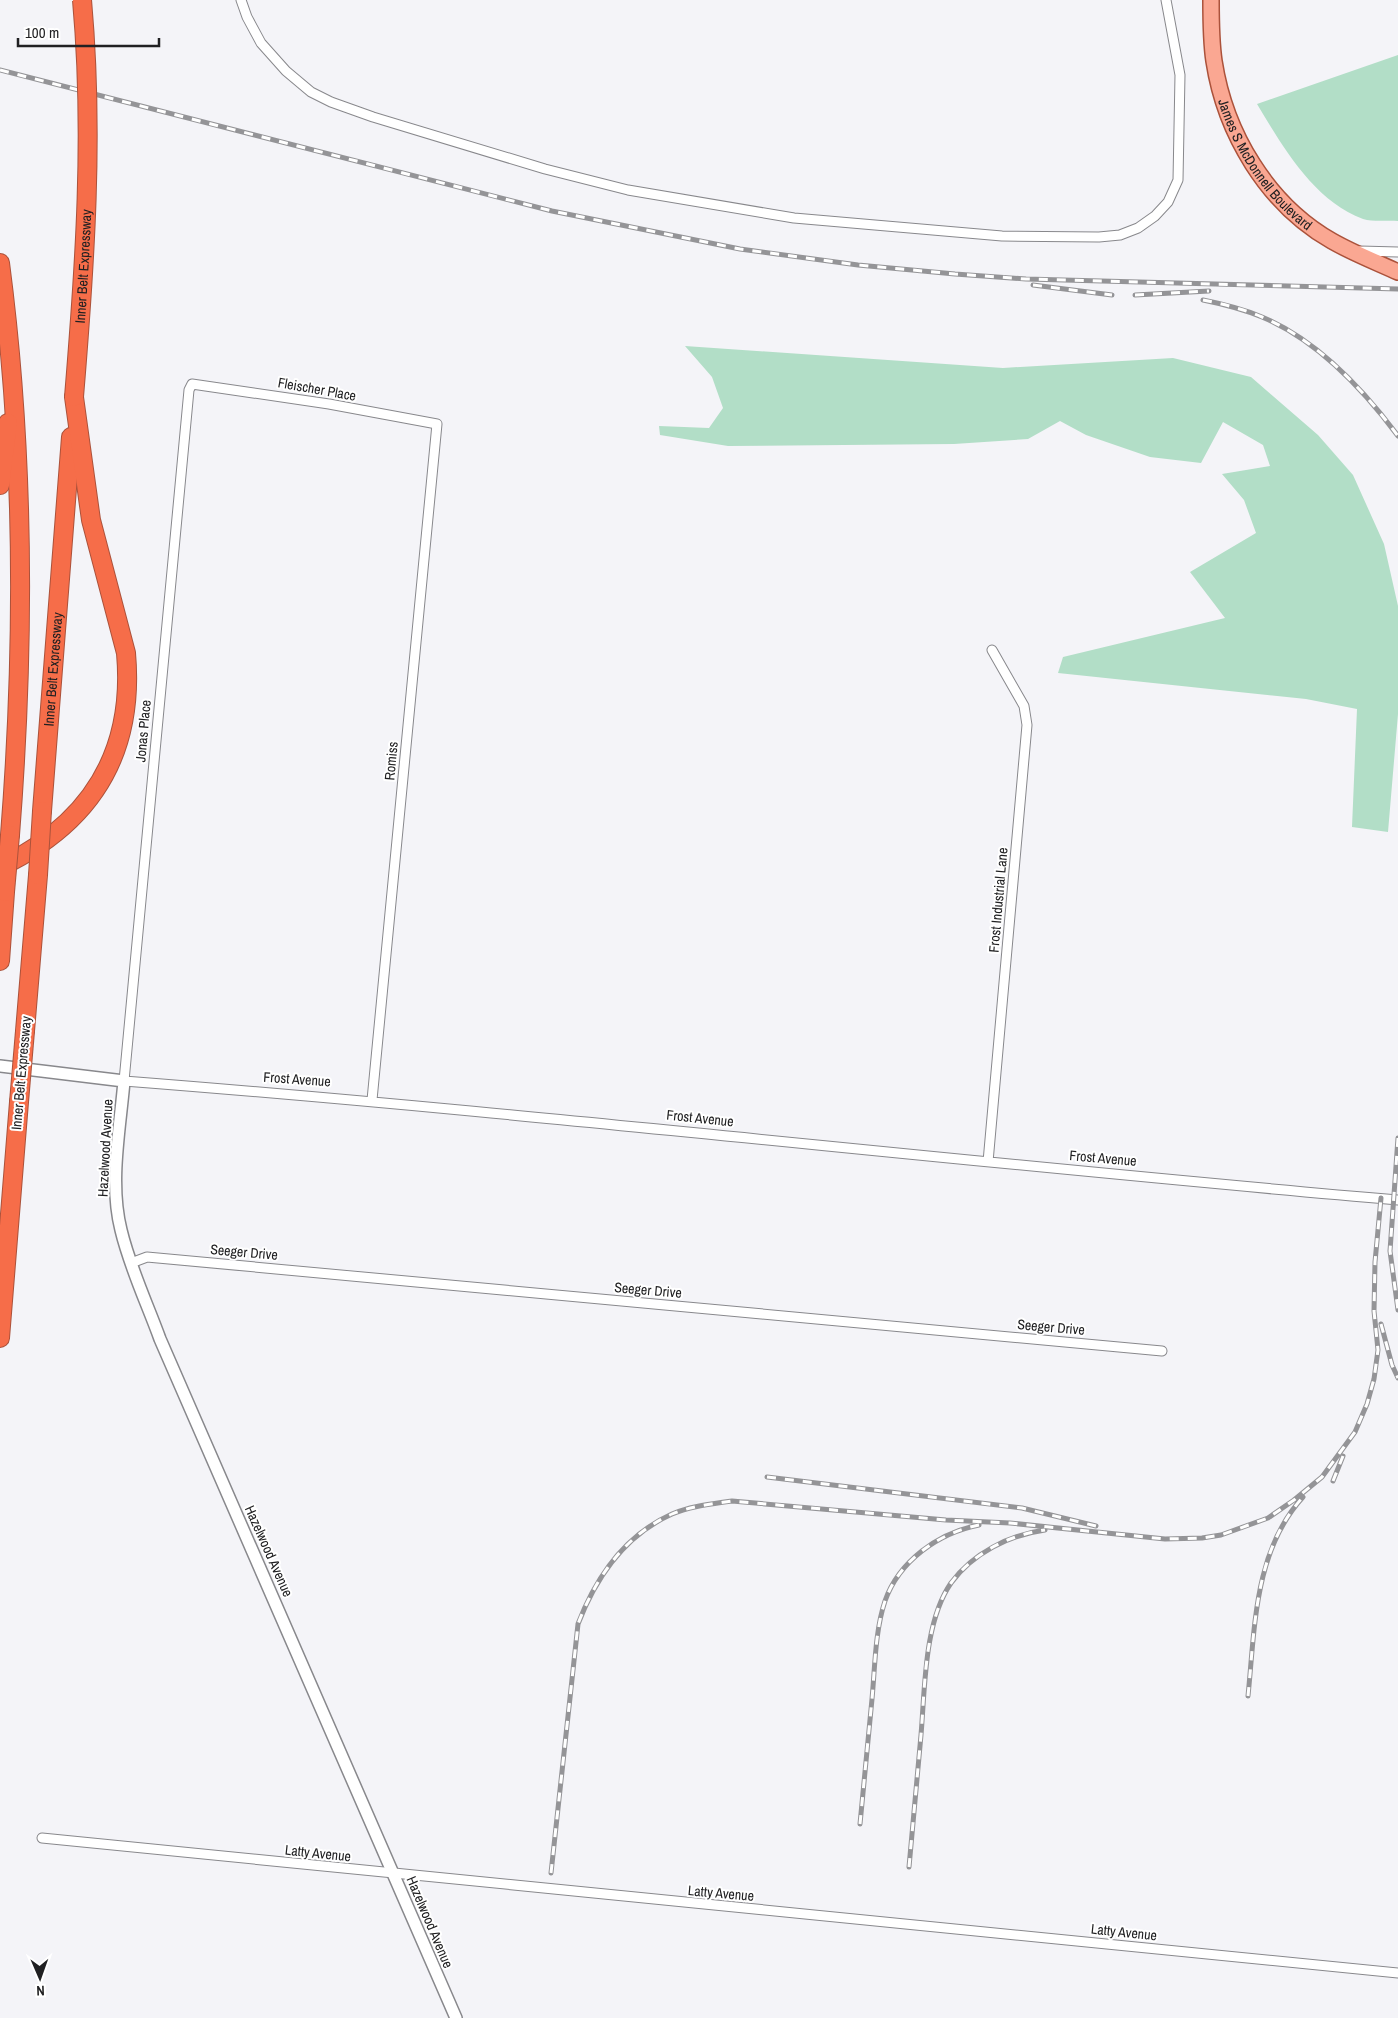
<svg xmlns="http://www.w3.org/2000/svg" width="1398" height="2018" font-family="'Archivo Narrow',sans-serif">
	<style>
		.green { fill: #b2dec7 }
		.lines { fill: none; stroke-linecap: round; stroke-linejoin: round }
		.minor-casing { stroke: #88888c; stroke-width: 11 }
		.tertiary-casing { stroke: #88888c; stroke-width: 14 }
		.primary-casing { stroke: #ab523b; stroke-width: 18 }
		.motorway-casing { stroke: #ab523b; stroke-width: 20 }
		.minor { stroke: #fff; stroke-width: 9 }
		.tertiary { stroke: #fff; stroke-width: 11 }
		.primary { stroke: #faa792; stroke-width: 15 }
		.motorway { stroke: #f66d49; stroke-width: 18 }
		.rail-casing { stroke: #949497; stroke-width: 5 }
		.rail { stroke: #fff; stroke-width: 3; stroke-dasharray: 9; stroke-linecap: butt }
		.motorway-bridge-casing { stroke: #ab523b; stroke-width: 20; stroke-linecap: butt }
		.motorway-bridge { stroke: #f66d49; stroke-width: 18 }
		.labels { text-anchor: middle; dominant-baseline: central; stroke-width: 4; stroke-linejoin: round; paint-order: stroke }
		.street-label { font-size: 14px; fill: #202022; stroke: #fff }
	</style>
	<rect width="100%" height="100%" fill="#f4f4f8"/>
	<path class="green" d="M 1398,55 L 1398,221 C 1388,220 1373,222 1363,219 C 1313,200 1283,147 1257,104 Z
		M 685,346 L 1003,368 L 1173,358 L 1251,377 L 1318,435 L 1353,475 L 1384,544 L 1398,606 L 1398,714 L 1388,832 L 1352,827 L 1357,709 L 1306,699 L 1058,673 L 1063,657 L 1225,618 L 1190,572 L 1256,533 L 1244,500 L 1222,474 L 1270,466 L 1263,445 L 1223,422 L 1201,463 L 1150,457 L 1086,435 L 1060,421 L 1028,439 L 954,444 L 728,446 L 660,435 L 659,426 L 709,428 L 723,408 L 712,377 Z"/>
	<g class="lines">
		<g class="minor-casing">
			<path id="minor" d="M 241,0 L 247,17 L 261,43 L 286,71 L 311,92 L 331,102 L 373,117 L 545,169 L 628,190 L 794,218 L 1002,236 L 1099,237 L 1120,235 L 1138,228 L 1155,216 L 1168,202 L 1178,180 L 1180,75 L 1166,0
				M 1360,251 L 1398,252
				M 372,1100 L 437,424 L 329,404 L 192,384 L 189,390 L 124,1081 C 549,1114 973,1164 1398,1200
				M 988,1162 L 1027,725 L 1024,706 L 992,650
				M 131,1263 L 147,1257 L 1162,1351
				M 42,1838 L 1398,1973"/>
		</g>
		<g class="tertiary-casing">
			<path id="tertiary" d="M 0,1066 L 124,1081 C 120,1129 109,1183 121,1230 C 130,1268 147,1303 160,1339 L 456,2018"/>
		</g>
		<g class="primary-casing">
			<g id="primary">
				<path id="s1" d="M 1211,0 C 1211,20 1211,41 1214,61 C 1225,133 1267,204 1332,241 C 1353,253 1376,262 1398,272"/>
			</g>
		</g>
		<g class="motorway-casing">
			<g id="motorway">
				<path d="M 0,263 C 25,454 25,644 10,835"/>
				<path d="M 0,485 L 8,423"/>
				<path id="s2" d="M 42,811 L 71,437"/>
				<path d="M 0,867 C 90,824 135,754 126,653 L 91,520 L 74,397"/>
				<path d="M 0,961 L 5,892"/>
				<path d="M 25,1031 L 38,875"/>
				<path d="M 0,1338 L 19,1102"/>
			</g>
		</g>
		<use href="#minor" class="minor"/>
		<use href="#tertiary" class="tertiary"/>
		<use href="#primary" class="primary"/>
		<use href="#motorway" class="motorway"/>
		<g class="rail-casing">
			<path id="rail" d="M 0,70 L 552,211 L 740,249 L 858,265 L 955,274 L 1026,279 L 1398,289
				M 1033,285 L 1112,295
				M 1135,295 L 1209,291
				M 1203,300 C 1223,304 1243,309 1262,317 C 1317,340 1363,389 1398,436
				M 1398,1138 L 1390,1251 L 1398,1310
				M 1381,1324 L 1392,1365 L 1398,1378
				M 767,1477 L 1022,1508 L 1096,1526
				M 1333,1481 L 1343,1456
				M 1248,1696 C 1255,1627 1254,1551 1303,1497
				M 860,1824 C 864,1782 868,1740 872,1699 C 875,1667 875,1631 885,1601 C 899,1561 938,1533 979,1525
				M 909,1867 C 913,1823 917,1779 921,1735 C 925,1688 924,1622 951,1583 C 973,1553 1009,1535 1045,1530
				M 551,1873 L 578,1624 C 596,1577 625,1535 672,1514 C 691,1506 712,1504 732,1501 L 946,1520 L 1010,1523 L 1165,1539 L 1202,1538 L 1221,1535 L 1268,1518 L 1294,1500 L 1322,1477 L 1355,1432 L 1367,1404 L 1374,1379 L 1378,1350 L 1374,1311 L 1375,1262 L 1381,1198"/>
		</g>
		<use href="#rail" class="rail"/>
		<g class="motorway-bridge-casing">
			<g id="motorway-bridge">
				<path id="s3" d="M 74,397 C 85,264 94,133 82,0"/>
				<path d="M 38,875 L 42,811"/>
				<path d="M 5,892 L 10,835"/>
				<path d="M 19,1102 L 25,1031"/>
			</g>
		</g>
		<use href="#motorway-bridge" class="motorway-bridge"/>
	</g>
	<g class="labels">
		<g class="street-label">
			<text stroke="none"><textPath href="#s1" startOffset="179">James S McDonnell Boulevard</textPath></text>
			<text stroke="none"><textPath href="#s3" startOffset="131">Inner Belt Expressway</textPath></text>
			<text transform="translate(317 389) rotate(10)">Fleischer Place</text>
			<text stroke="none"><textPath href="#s2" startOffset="142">Inner Belt Expressway</textPath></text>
			<text transform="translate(143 731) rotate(-85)">Jonas Place</text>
			<text transform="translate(391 761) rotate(-85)">Romiss</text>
			<text transform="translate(998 900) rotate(-85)">Frost Industrial Lane</text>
			<text transform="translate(21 1073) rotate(-85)">Inner Belt Expressway</text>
			<text transform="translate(297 1079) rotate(4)">Frost Avenue</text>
			<text transform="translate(700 1118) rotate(6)">Frost Avenue</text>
			<text transform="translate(105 1148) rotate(-87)">Hazelwood Avenue</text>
			<text transform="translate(1103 1158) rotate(5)">Frost Avenue</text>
			<text transform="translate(244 1252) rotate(5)">Seeger Drive</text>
			<text transform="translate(648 1290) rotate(5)">Seeger Drive</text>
			<text transform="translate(1051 1327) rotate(5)">Seeger Drive</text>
			<text transform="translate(269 1551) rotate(66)">Hazelwood Avenue</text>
			<text transform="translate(318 1853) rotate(6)">Latty Avenue</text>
			<text transform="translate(721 1893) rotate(5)">Latty Avenue</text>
			<text transform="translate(430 1922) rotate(67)">Hazelwood Avenue</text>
			<text transform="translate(1124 1932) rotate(6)">Latty Avenue</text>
		</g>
	</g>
	<g transform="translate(40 1978) rotate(178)" stroke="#ffffff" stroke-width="4" paint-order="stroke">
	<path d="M0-4L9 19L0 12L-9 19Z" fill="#202022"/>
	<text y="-8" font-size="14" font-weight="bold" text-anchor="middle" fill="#202022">N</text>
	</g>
	<path d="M18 38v8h141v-8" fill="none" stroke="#202022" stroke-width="2.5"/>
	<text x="25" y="38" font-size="15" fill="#202022" stroke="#ffffff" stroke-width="4" paint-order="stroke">100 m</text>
</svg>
